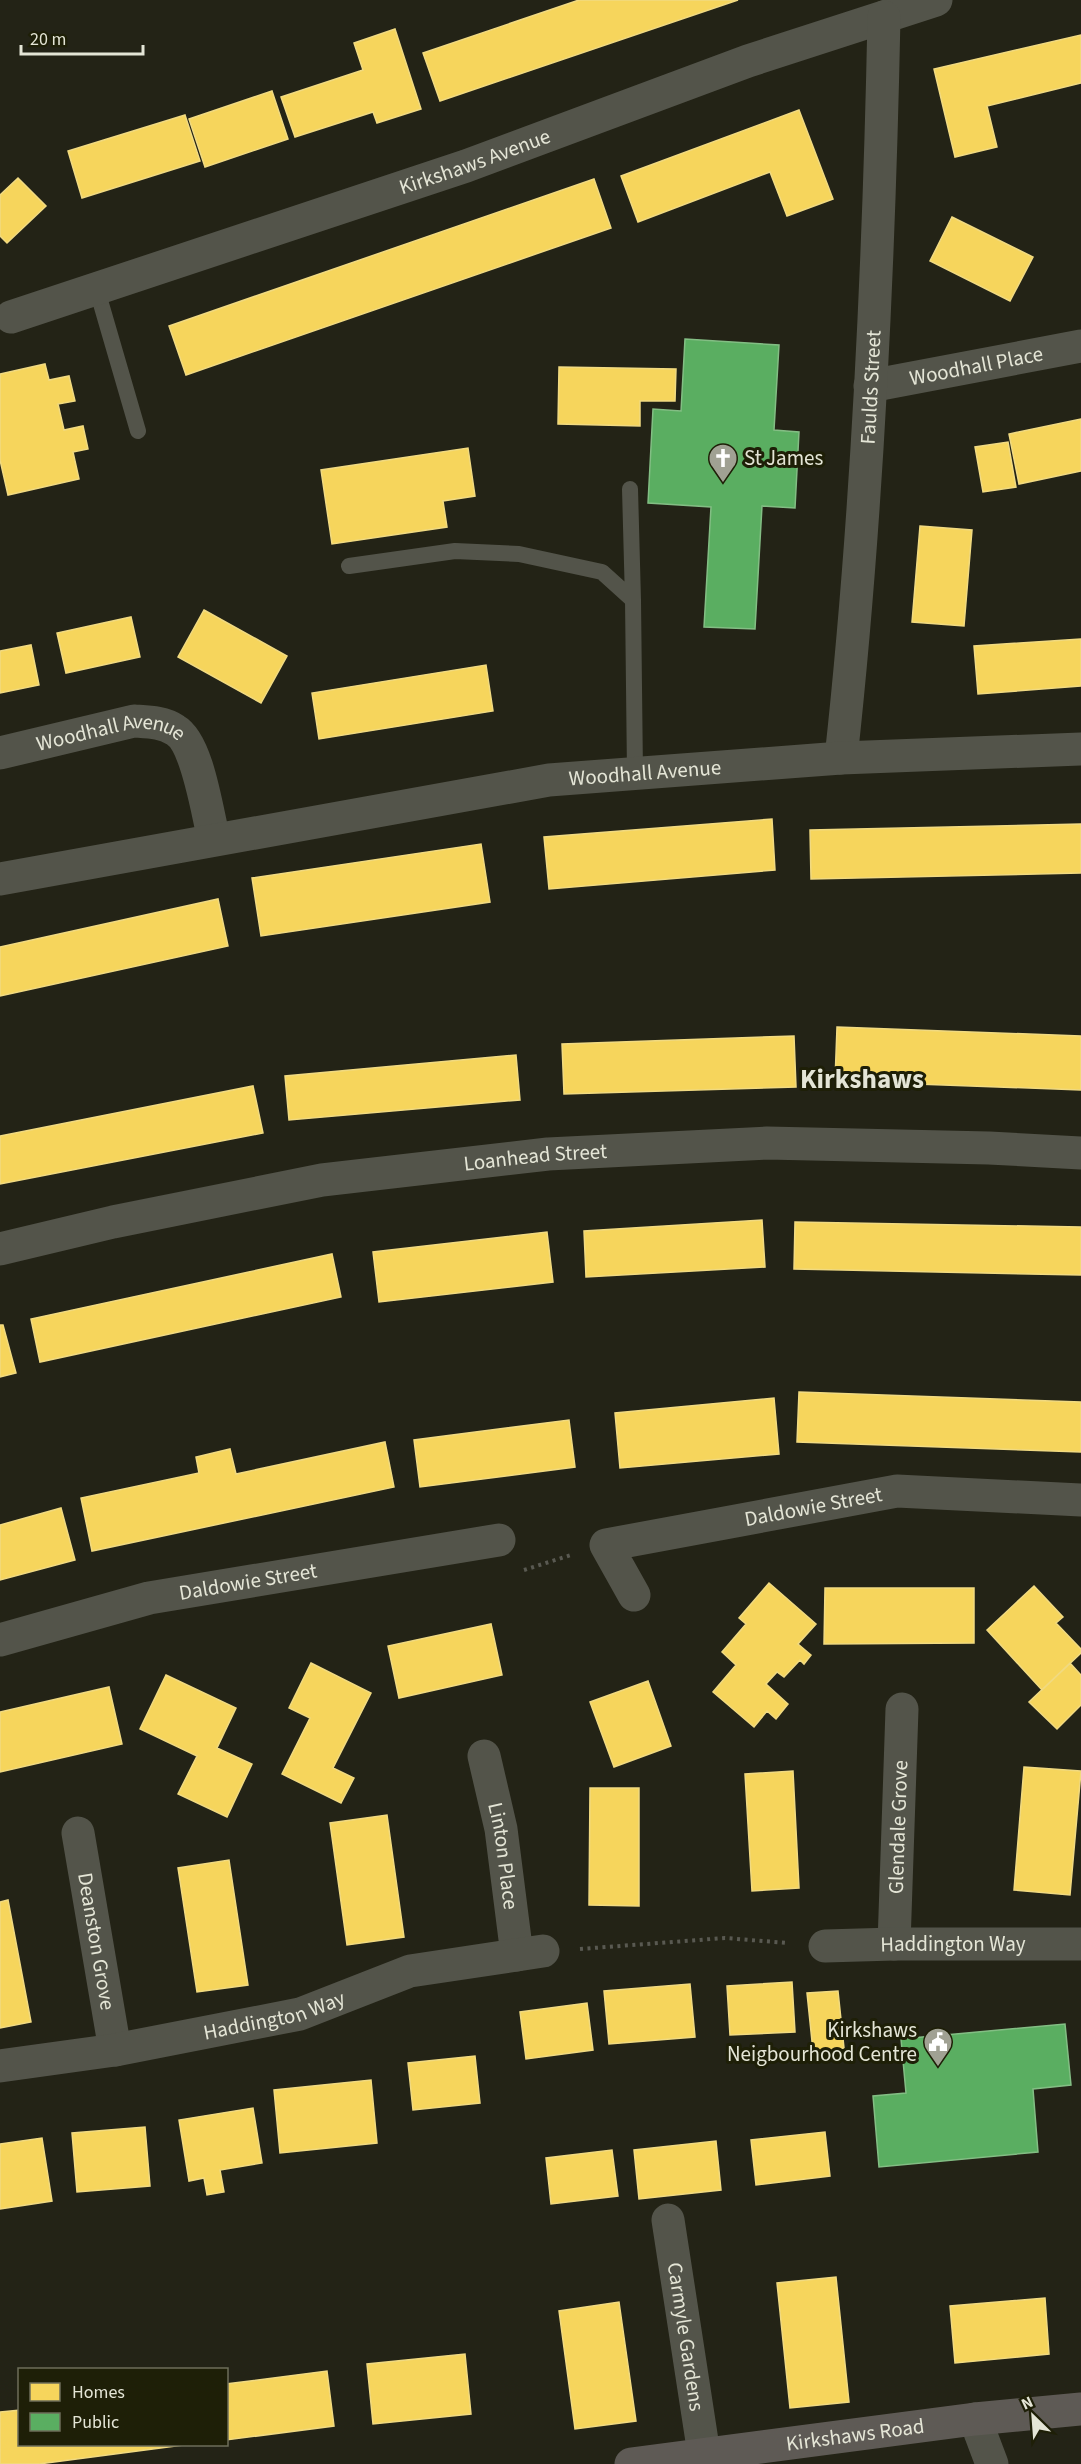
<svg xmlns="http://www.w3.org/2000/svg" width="1081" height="2464" font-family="'Source Sans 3',sans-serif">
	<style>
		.homes { fill: #f6d55c; stroke: #f1da81; stroke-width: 1.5 }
		.public { fill: #5aae61; stroke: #83be84; stroke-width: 1.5 }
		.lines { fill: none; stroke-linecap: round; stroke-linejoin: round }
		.path { stroke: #595951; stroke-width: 4; stroke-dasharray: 3 4.5; stroke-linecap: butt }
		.lane { stroke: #53544a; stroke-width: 16 }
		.street { stroke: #53544a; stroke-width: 33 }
		.secondary { stroke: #5e5a55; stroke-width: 33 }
		.labels { text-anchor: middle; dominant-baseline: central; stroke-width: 6; stroke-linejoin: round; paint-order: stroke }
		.street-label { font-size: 21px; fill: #e4e5d6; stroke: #1e1f07 }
		.poi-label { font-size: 21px; fill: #e4e5d6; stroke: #1e1f07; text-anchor: start }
		.district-label { font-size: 27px; font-weight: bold; fill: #e4e5d6; stroke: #1e1f07 }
	</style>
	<rect width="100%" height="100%" fill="#232316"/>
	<path class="homes" d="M 579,0 L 738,0 L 440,101 L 423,53 Z
		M 395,29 L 421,109 L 377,123 L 373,112 L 295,137 L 281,97 L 363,70 L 354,43 Z
		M 1081,35 L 1081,83 L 987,106 L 997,147 L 955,157 L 934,69 Z
		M 272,91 L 288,139 L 205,167 L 189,119 Z
		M 799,110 L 833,199 L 787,216 L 770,172 L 638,222 L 621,176 Z
		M 185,115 L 200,161 L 82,198 L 68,151 Z
		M 18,178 L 46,206 L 7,243 L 0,236 L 0,195 Z
		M 594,179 L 611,228 L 186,375 L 169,326 Z
		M 952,217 L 1033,257 L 1010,301 L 930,261 Z
		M 45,364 L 49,380 L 69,376 L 75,401 L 58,404 L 64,430 L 83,426 L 88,449 L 73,452 L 79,479 L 8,495 L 0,460 L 0,374 Z
		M 559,367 L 676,369 L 675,401 L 640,401 L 640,426 L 558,424 Z
		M 1081,419 L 1081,471 L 1019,484 L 1009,434 Z
		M 1008,442 L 1016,487 L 983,492 L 975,447 Z
		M 468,448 L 475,496 L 443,501 L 447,527 L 332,544 L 321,470 Z
		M 920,526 L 972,530 L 964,626 L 912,622 Z
		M 204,610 L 287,656 L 261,703 L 178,657 Z
		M 131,617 L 140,657 L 66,673 L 57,633 Z
		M 1081,639 L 1081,686 L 978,694 L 974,646 Z
		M 31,645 L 39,685 L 0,693 L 0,651 Z
		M 486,665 L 493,711 L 319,739 L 312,693 Z
		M 772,819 L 775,870 L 549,889 L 544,837 Z
		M 1081,824 L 1081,873 L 811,879 L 810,830 Z
		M 481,844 L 490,902 L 261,936 L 252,878 Z
		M 218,899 L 228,946 L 0,996 L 0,947 Z
		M 837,1027 L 1081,1036 L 1081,1090 L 835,1081 Z
		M 794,1036 L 796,1087 L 564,1094 L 562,1044 Z
		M 516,1055 L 520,1100 L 289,1120 L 285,1076 Z
		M 253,1086 L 263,1133 L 0,1184 L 0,1136 Z
		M 762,1220 L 765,1267 L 586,1277 L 584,1231 Z
		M 795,1222 L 1081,1227 L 1081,1275 L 794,1269 Z
		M 547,1232 L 553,1282 L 379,1302 L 373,1252 Z
		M 332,1254 L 341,1297 L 40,1362 L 31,1319 Z
		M 0,1325 L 3,1325 L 16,1373 L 0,1377 Z
		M 799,1392 L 1081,1402 L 1081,1452 L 797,1442 Z
		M 774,1398 L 779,1454 L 620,1468 L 615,1413 Z
		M 569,1420 L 575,1467 L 420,1487 L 414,1440 Z
		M 385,1442 L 394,1487 L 92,1551 L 81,1498 L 199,1473 L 196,1457 L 230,1449 L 236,1474 Z
		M 61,1508 L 75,1560 L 0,1580 L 0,1525 Z
		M 769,1583 L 816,1624 L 798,1644 L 811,1655 L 804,1664 L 800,1660 L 784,1677 L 777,1672 L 766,1684 L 788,1704 L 776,1719 L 767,1711 L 754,1727 L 713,1692 L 736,1665 L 722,1652 L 746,1624 L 739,1618 Z
		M 1034,1586 L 1063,1617 L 1056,1623 L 1081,1649 L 1081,1653 L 1042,1690 L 987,1630 Z
		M 825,1588 L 974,1588 L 974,1643 L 824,1644 Z
		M 491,1624 L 502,1675 L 399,1698 L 388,1646 Z
		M 311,1663 L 371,1693 L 333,1768 L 354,1778 L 341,1803 L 282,1774 L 310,1718 L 289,1708 Z
		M 1070,1663 L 1081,1675 L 1081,1705 L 1057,1729 L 1029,1702 Z
		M 166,1675 L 236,1708 L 217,1748 L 252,1764 L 227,1817 L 178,1794 L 197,1756 L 140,1729 Z
		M 648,1681 L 671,1746 L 614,1767 L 590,1702 Z
		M 109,1687 L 122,1744 L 0,1772 L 0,1712 Z
		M 1024,1767 L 1081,1771 L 1070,1895 L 1014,1890 Z
		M 793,1771 L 799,1888 L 752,1891 L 745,1774 Z
		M 590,1788 L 639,1788 L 639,1906 L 589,1905 Z
		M 387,1815 L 404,1937 L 347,1945 L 330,1823 Z
		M 229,1860 L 248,1985 L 197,1992 L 178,1868 Z
		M 8,1900 L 31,2022 L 0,2028 L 0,1902 Z
		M 792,1982 L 795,2032 L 730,2035 L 727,1986 Z
		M 690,1984 L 695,2037 L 609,2044 L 604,1991 Z
		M 838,1991 L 844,2048 L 813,2051 L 807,1993 Z
		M 587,2003 L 593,2050 L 526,2059 L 520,2012 Z
		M 475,2056 L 480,2103 L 413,2110 L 408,2063 Z
		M 371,2080 L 377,2143 L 280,2153 L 274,2090 Z
		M 253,2108 L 262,2163 L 220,2170 L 224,2192 L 207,2195 L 204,2178 L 189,2181 L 179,2120 Z
		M 145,2127 L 150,2186 L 77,2192 L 72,2133 Z
		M 825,2132 L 830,2176 L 756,2185 L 751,2140 Z
		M 42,2138 L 52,2201 L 0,2209 L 0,2144 Z
		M 716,2141 L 721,2190 L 639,2199 L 634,2150 Z
		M 612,2150 L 618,2196 L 551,2204 L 546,2158 Z
		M 836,2277 L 849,2402 L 790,2408 L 777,2283 Z
		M 1045,2298 L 1049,2354 L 955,2363 L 950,2306 Z
		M 619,2302 L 636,2421 L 575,2429 L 559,2311 Z
		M 465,2354 L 471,2414 L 373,2424 L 367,2364 Z
		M 327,2371 L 334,2426 L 226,2440 L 226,2384 Z
		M 20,2410 L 20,2444 L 191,2444 L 39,2464 L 0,2464 L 0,2412 Z"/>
	<path class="public" d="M 685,339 L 779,345 L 774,430 L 799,432 L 795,508 L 762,506 L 755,629 L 704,627 L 711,507 L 648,503 L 653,409 L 681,411 Z
		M 1065,2024 L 1071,2085 L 1033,2089 L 1038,2152 L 879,2167 L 873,2096 L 906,2093 L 901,2039 Z"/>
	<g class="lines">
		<path class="path" d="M 524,1570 L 571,1555
			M 580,1949 L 725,1938 L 788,1943"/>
		<path class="lane" d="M 97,290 L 138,431
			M 630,489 L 633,600
			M 349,566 L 455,551 L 519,554 L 602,572 L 633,600 L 635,773"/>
		<g class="street">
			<path id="s1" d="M 11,317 L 466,166 L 748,61 L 936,0"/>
			<path id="s2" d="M 870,386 L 1081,346"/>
			<path id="s3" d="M 0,753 L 134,721 C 148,722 163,722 175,730 C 198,743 207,813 214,839"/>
			<path id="s4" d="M 841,758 C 868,512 879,264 884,17"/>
			<path id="s5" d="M 0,879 L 549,780 L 841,758 L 1081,749"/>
			<path id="s6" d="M 0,1249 L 113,1222 L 322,1180 L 548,1154 L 767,1143 L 989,1148 L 1081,1153"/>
			<path id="s7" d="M 634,1595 L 606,1545 L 897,1491 L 1081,1500"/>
			<path id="s8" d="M 0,1640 L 149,1598 L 499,1540"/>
			<path id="s9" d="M 484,1756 L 501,1829 L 517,1955"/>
			<path id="s10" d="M 78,1833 L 115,2050"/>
			<path id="s11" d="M 894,1944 L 902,1709"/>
			<path id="s12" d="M 825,1946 L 894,1944 L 1081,1944"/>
			<path id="s13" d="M 0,2066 L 115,2050 L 300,2014 L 410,1971 L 543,1951"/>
			<path id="s14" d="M 668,2220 L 704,2454"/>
			<path d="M 975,2419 L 992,2464"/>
		</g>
		<path class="secondary" id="s15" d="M 631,2464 L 975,2419 L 1081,2409"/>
	</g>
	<defs>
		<g id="church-pin" transform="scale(1.5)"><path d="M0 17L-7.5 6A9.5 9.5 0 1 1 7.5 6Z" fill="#a0a193" stroke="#1e1f07"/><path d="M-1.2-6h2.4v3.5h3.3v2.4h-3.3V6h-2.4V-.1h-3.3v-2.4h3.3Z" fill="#fff"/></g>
		<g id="civic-pin" transform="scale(1.5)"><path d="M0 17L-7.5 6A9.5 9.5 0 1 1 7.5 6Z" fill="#a0a193" stroke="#1e1f07"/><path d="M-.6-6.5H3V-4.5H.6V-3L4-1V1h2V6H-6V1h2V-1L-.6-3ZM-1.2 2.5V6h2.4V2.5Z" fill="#fff"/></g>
	</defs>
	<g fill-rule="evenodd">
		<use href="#church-pin" x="723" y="458"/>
		<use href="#civic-pin" x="938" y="2042"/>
	</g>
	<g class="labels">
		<g class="street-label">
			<text stroke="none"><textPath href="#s1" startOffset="489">Kirkshaws Avenue</textPath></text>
			<text stroke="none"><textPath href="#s2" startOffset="108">Woodhall Place</textPath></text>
			<text stroke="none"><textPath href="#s4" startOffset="372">Faulds Street</textPath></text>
			<text stroke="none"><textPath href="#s3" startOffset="114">Woodhall Avenue</textPath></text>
			<text stroke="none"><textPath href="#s5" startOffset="654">Woodhall Avenue</textPath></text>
			<text stroke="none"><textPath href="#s6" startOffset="544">Loanhead Street</textPath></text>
			<text stroke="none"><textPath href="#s7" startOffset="268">Daldowie Street</textPath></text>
			<text stroke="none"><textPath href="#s8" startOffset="255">Daldowie Street</textPath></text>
			<text stroke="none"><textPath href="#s11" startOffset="117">Glendale Grove</textPath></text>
			<text stroke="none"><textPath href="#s9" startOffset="102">Linton Place</textPath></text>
			<text stroke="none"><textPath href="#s10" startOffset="110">Deanston Grove</textPath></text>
			<text stroke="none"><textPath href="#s12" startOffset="128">Haddington Way</textPath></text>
			<text stroke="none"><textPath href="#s13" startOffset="279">Haddington Way</textPath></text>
			<text stroke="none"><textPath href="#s14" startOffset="118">Carmyle Gardens</textPath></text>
			<text stroke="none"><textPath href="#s15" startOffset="226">Kirkshaws Road</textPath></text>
		</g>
		<g class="poi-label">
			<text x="744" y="458">St James</text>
			<text x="917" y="2030" text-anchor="end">Kirkshaws<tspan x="917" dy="24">Neigbourhood Centre</tspan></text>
		</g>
		<g class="district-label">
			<text x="862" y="1079">Kirkshaws</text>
		</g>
	</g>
	<rect x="18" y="2368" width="210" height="78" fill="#1e1f07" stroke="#6d6e5a" stroke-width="1.5"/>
	<rect x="30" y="2383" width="30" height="18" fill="#f6d55c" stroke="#6d6e5a" stroke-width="1.5"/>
	<text x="72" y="2398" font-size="18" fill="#e4e5d6">Homes</text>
	<rect x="30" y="2413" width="30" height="18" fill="#5aae61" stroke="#6d6e5a" stroke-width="1.5"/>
	<text x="72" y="2428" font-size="18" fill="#e4e5d6">Public</text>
	<g transform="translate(1033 2416) rotate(335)" stroke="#1e1f07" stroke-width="4.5" paint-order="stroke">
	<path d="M0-4.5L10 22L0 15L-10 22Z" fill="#e4e5d6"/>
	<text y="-9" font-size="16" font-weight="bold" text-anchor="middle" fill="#e4e5d6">N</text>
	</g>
	<path d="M21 45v9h122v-9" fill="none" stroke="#e4e5d6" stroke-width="3"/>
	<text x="30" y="45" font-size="18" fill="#e4e5d6" stroke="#1e1f07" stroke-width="4.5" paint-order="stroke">20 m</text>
</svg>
